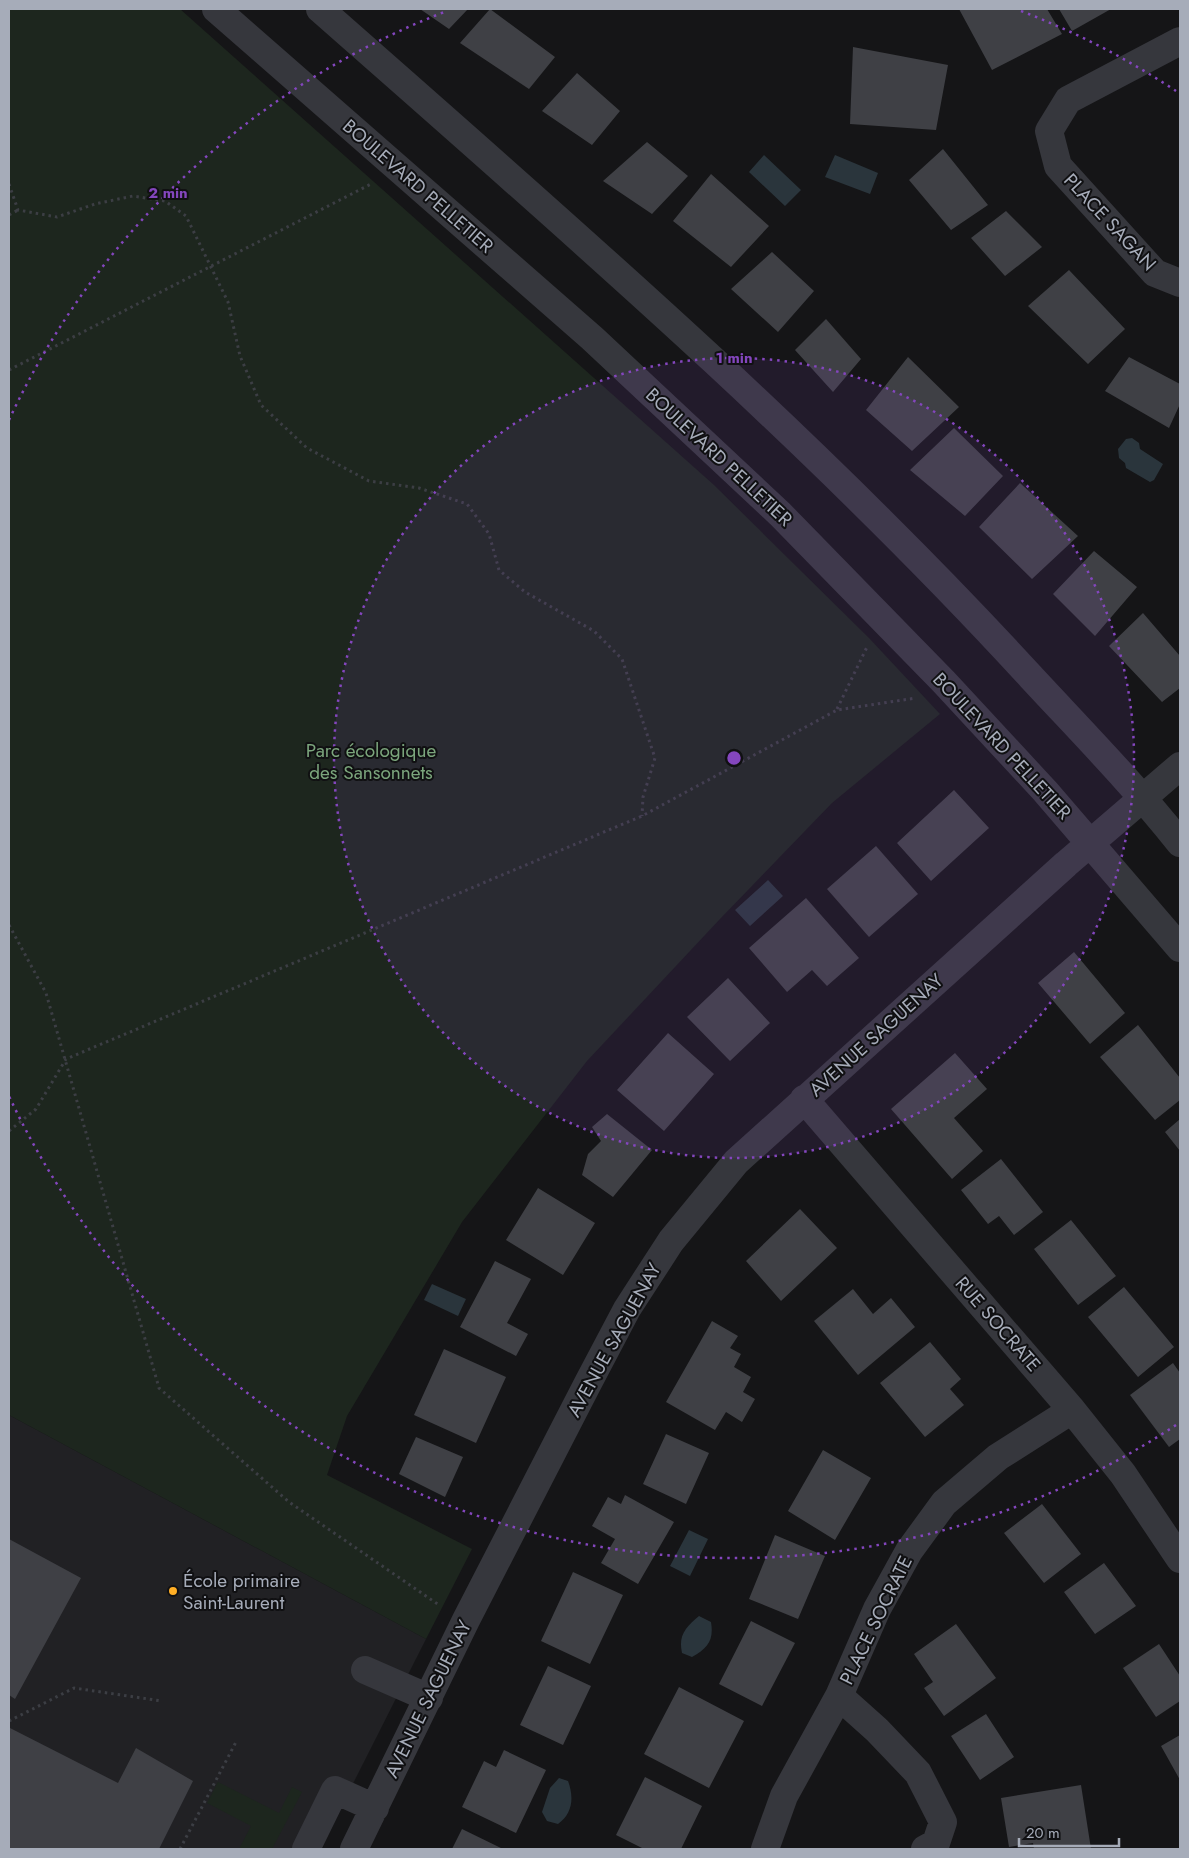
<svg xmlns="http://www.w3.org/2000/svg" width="1189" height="1858" font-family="Jost,sans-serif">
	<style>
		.built { fill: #212124 }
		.green { fill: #1d261e }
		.water { fill: #2a353c }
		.building { fill: #3f4045 }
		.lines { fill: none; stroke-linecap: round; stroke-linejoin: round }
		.path { stroke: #3c3e44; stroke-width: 3; stroke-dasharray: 2.5 4; stroke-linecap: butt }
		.minor { stroke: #36373d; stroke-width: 28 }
		.ring { fill: none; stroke: #8446be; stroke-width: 2.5; stroke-dasharray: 2.5 5 }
		.poi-dot { fill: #ffae25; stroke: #101012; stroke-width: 2 }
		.labels { text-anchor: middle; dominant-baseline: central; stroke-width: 4; stroke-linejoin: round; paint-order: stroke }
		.street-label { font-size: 19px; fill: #a6acb9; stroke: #101012 }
		.park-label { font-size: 19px; fill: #7ba57c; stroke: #101012 }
		.poi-label { font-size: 19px; fill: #a6acb9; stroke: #101012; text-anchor: start }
		.centre { fill: #8446be; stroke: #101012; stroke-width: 2.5 }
		.ring-label { font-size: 15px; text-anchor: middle; font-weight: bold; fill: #8446be; stroke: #101012; stroke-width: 4; stroke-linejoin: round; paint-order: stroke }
	</style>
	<rect width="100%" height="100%" fill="#151517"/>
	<path class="built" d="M 9,1415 L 426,1639 L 320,1849 L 9,1849 Z"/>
	<path class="green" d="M 9,9 L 180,9 L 714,485 L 869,638 L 940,714 L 832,803 L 720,919 L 587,1061 L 462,1222 L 347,1416 L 327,1475 L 472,1549 L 426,1639 L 9,1415 Z
		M 218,1782 L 279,1813 L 292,1787 L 302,1792 L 272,1849 L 239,1849 L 251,1826 L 207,1803 Z"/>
	<path class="water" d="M 764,155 L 801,190 L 785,206 L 749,172 Z
		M 835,155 L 878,173 L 870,194 L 825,177 Z
		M 1132,438 L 1139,443 L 1140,449 L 1163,464 L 1154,480 L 1150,482 L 1126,468 L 1125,463 L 1119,458 L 1118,449 L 1126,439 Z
		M 768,880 L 783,896 L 750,926 L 735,910 Z
		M 432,1284 L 466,1299 L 458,1316 L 424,1300 Z
		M 689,1530 L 708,1539 L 690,1576 L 670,1566 Z
		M 699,1616 L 711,1622 C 714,1640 708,1648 692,1657 L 682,1653 C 678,1635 686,1627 699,1616 Z
		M 559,1778 L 568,1781 C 574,1797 573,1813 558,1824 L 547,1821 L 542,1812 L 550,1788 Z"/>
	<path class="building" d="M 420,9 L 468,9 L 449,29 Z
		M 490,9 L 555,57 L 529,89 L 460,43 Z
		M 959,9 L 1047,9 L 1062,34 L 992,70 Z
		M 1059,9 L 1111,9 L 1072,31 Z
		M 853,47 L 948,65 L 936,130 L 850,124 Z
		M 577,73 L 620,111 L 592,145 L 542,111 Z
		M 647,142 L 688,176 L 652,214 L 603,181 Z
		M 943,149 L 988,205 L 951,230 L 909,180 Z
		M 711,174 L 769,226 L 731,267 L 673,221 Z
		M 1006,211 L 1042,247 L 1005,276 L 971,238 Z
		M 772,252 L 814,291 L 778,332 L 731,289 Z
		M 1069,270 L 1125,329 L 1088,364 L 1028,306 Z
		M 826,319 L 861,359 L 833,392 L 795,350 Z
		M 908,357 L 959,407 L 912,451 L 866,410 Z
		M 1129,357 L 1180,384 L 1180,404 L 1169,428 L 1105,391 Z
		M 954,428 L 1003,476 L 965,516 L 910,470 Z
		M 1020,483 L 1078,536 L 1032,579 L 979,527 Z
		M 1094,551 L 1137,587 L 1095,636 L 1053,594 Z
		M 1143,613 L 1180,656 L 1180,688 L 1162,702 L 1109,646 Z
		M 954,790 L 989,828 L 931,881 L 897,843 Z
		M 876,846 L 918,894 L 869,937 L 827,889 Z
		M 806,898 L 859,958 L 827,986 L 812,970 L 787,992 L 749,948 Z
		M 1074,952 L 1125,1013 L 1090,1044 L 1038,983 Z
		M 728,978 L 770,1023 L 730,1061 L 687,1017 Z
		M 1138,1025 L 1180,1078 L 1180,1100 L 1155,1120 L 1100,1057 Z
		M 668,1033 L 714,1074 L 664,1131 L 617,1090 Z
		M 955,1053 L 987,1089 L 954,1118 L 983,1151 L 952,1179 L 891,1109 Z
		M 607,1114 L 652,1150 L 613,1197 L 582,1175 L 588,1154 L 601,1141 L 592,1127 Z
		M 1180,1119 L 1180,1151 L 1165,1132 Z
		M 1001,1159 L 1043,1212 L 1014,1235 L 999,1216 L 988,1224 L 961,1190 Z
		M 538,1188 L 595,1223 L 563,1275 L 506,1240 Z
		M 800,1209 L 837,1248 L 781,1301 L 746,1261 Z
		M 1071,1220 L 1116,1276 L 1078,1305 L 1034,1249 Z
		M 495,1261 L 531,1279 L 507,1323 L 528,1334 L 516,1356 L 460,1327 Z
		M 1124,1287 L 1174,1347 L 1138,1377 L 1088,1317 Z
		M 853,1289 L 873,1314 L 891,1298 L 915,1327 L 858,1375 L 814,1321 Z
		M 712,1321 L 738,1336 L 730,1348 L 741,1354 L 734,1367 L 751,1377 L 743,1392 L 755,1399 L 742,1422 L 726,1412 L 715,1430 L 666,1402 Z
		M 930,1342 L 961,1379 L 950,1389 L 964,1405 L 925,1437 L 880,1383 Z
		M 444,1349 L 506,1377 L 476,1443 L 414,1415 Z
		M 1173,1363 L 1180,1373 L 1180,1439 L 1169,1447 L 1130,1395 Z
		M 666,1434 L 709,1453 L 686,1504 L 643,1484 Z
		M 416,1437 L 463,1457 L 445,1497 L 399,1474 Z
		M 823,1450 L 871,1478 L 835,1540 L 788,1511 Z
		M 625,1495 L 674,1522 L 638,1584 L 601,1563 L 615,1539 L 592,1526 L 608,1497 L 621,1504 Z
		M 1042,1504 L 1081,1554 L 1044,1583 L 1004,1533 Z
		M 775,1535 L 825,1556 L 798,1619 L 749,1599 Z
		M 9,1539 L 81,1578 L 15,1699 L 9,1695 Z
		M 1104,1563 L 1136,1606 L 1095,1634 L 1064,1592 Z
		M 573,1572 L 623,1595 L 590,1664 L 541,1641 Z
		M 751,1621 L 795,1643 L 762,1706 L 719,1684 Z
		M 956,1624 L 996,1678 L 944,1716 L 924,1688 L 933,1682 L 914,1654 Z
		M 1159,1644 L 1180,1676 L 1180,1701 L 1156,1717 L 1123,1668 Z
		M 548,1666 L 591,1686 L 563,1745 L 520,1725 Z
		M 679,1687 L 744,1721 L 709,1788 L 644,1754 Z
		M 986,1714 L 1014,1757 L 980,1780 L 951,1736 Z
		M 10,1728 L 118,1783 L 136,1748 L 193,1781 L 159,1849 L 9,1849 Z
		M 1180,1735 L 1180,1780 L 1161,1746 Z
		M 504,1750 L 546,1770 L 516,1833 L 462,1807 L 484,1761 L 496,1767 Z
		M 645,1777 L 702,1806 L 681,1849 L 644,1849 L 616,1835 Z
		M 1081,1785 L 1091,1849 L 1034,1849 L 1033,1843 L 1009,1847 L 1001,1798 Z
		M 462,1829 L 503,1849 L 452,1849 Z"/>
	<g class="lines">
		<path class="path" d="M 9,184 L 18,210 L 57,217 L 95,204 L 133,196 L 165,201 L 186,216 L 228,302 L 240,356 L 261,405 L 307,448 L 369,481 L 419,488 L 467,504 L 489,534 L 499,570 L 525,592 L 594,631 L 622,659 L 655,758 L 643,797 L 642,816
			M 9,215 L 18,210
			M 9,370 L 371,184
			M 837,709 L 867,647
			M 9,925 L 46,993 L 159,1388 L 289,1502 L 439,1605
			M 9,1131 L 36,1109 L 66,1059 L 642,816 L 837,710 L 916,698
			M 9,1721 L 74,1688 L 162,1701
			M 180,1849 L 237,1740"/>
		<path class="minor" d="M 216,9 L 592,338 L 780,514 L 944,682 L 1045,791 L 1180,948
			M 320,9 C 564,224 811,437 1031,677 C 1082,732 1134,785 1180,843
			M 1180,41 L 1068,100 L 1049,131 L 1058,166 L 1155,273 L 1180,283
			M 804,1099 L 1072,1410 L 1123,1474 L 1180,1559
			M 365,1670 L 429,1698
			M 839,1696 L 877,1730 L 918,1773 L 943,1822 L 936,1843 L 925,1849
			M 306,1849 L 335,1790 L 375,1808
			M 354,1849 L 466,1620 L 588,1383 L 627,1309 L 671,1241 L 736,1162 L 1066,864 L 1180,766
			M 765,1849 L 784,1796 L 839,1696 L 877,1609 L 909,1551 L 944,1503 L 998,1457 L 1072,1410"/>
	</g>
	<circle cx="734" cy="758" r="400" fill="#8446be" fill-opacity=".12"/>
	<g class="ring">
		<circle cx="734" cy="758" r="400"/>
		<path d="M1176 1425A800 800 0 0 1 9 1096M9 420A800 800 0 0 1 447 11M1021 11A800 800 0 0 1 1176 91"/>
	</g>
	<circle class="poi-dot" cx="173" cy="1591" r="5"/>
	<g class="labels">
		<g class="street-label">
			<text transform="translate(418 186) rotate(41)">BOULEVARD PELLETIER</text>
			<text transform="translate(1110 222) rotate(47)">PLACE SAGAN</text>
			<text transform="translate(719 457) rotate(43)">BOULEVARD PELLETIER</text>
			<text transform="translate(1002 746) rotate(47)">BOULEVARD PELLETIER</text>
			<text transform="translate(876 1035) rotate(-42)">AVENUE SAGUENAY</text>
			<text transform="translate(998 1324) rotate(49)">RUE SOCRATE</text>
			<text transform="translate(614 1340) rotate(-61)">AVENUE SAGUENAY</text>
			<text transform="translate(876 1620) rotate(-64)">PLACE SOCRATE</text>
			<text transform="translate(428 1699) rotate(-64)">AVENUE SAGUENAY</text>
		</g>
		<g class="park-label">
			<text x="371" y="750">Parc écologique<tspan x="371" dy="22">des Sansonnets</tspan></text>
		</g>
		<g class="poi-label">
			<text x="183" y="1580">École primaire<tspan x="183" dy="22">Saint-Laurent</tspan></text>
		</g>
	</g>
	<circle cx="734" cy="758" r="8" class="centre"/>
	<g class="ring-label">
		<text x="168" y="198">2 min</text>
		<text x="734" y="363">1 min</text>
	</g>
	<rect width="1189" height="1858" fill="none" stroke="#a6acb9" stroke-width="20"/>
	<path d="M1019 1838v8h100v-8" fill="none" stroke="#a6acb9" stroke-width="2.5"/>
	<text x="1026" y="1838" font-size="15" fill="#a6acb9" stroke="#101012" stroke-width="4" paint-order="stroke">20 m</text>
</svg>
